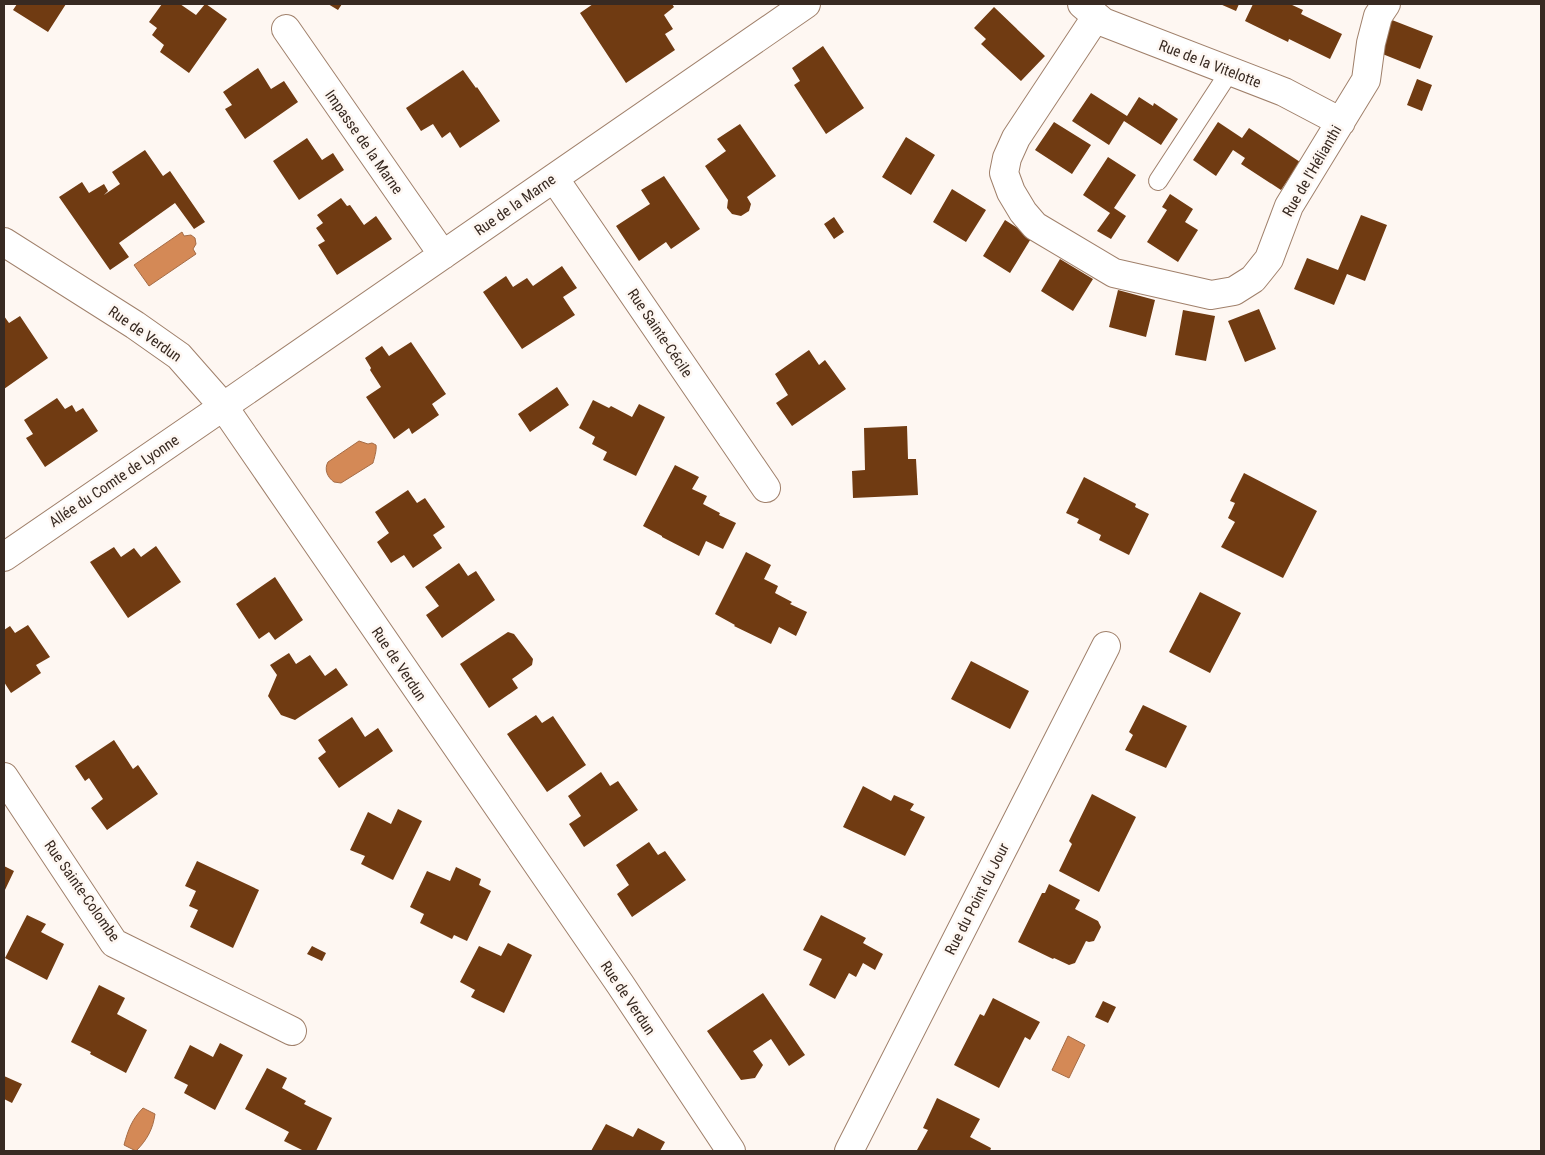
<svg xmlns="http://www.w3.org/2000/svg" width="1545" height="1155" font-family="'Roboto Condensed',sans-serif">
	<style>
		.water { fill: #d48956; stroke: #a56c46 }
		.building { fill: #703b12 }
		.lines { fill: none; stroke-linecap: round; stroke-linejoin: round }
		.service-casing { stroke: #a0806b; stroke-width: 20 }
		.minor-casing { stroke: #a0806b; stroke-width: 30 }
		.service { stroke: #fff; stroke-width: 18 }
		.minor { stroke: #fff; stroke-width: 28 }
		.labels { text-anchor: middle; dominant-baseline: central; stroke-width: 5; stroke-linejoin: round; paint-order: stroke }
		.street-label { font-size: 15px; fill: #382a22; stroke: #fef7f2 }
	</style>
	<rect width="100%" height="100%" fill="#fef7f2"/>
	<path class="water" d="M 182,232 L 184,236 L 191,235 L 195,238 L 196,244 L 193,249 L 196,254 L 149,286 L 134,265 Z
		M 359,441 L 368,444 L 372,443 L 376,445 C 377,450 374,459 373,463 L 341,483 L 334,482 C 327,477 324,469 328,462 Z
		M 1068,1036 L 1085,1045 L 1069,1078 L 1052,1070 Z
		M 143,1108 L 155,1114 C 153,1129 147,1140 136,1151 L 124,1145 C 128,1130 132,1119 143,1108 Z"/>
	<path class="building" d="M 17,4 L 66,4 L 48,32 L 13,10 Z
		M 162,4 L 180,4 L 196,15 L 205,4 L 206,4 L 227,19 L 189,73 L 160,52 L 164,45 L 152,35 L 157,28 L 149,22 Z
		M 328,4 L 342,4 L 338,10 Z
		M 593,4 L 672,4 L 674,7 L 664,15 L 673,29 L 665,34 L 675,50 L 626,83 L 580,13 Z
		M 1220,4 L 1239,4 L 1236,11 Z
		M 1253,4 L 1290,4 L 1303,10 L 1301,14 L 1342,34 L 1330,59 L 1289,39 L 1288,42 L 1245,21 Z
		M 994,7 L 1045,56 L 1021,81 L 981,44 L 986,39 L 974,28 Z
		M 1392,20 L 1433,36 L 1420,69 L 1380,53 Z
		M 823,46 L 864,108 L 826,134 L 794,85 L 800,81 L 792,68 Z
		M 258,68 L 271,89 L 284,81 L 298,102 L 245,139 L 225,109 L 232,105 L 223,92 Z
		M 463,70 L 476,88 L 477,87 L 500,121 L 460,148 L 450,132 L 442,138 L 433,124 L 421,131 L 406,108 Z
		M 1417,79 L 1432,85 L 1422,111 L 1407,105 Z
		M 1091,93 L 1127,116 L 1139,97 L 1153,106 L 1154,103 L 1178,119 L 1161,145 L 1124,121 L 1109,145 L 1072,121 Z
		M 1054,122 L 1091,145 L 1072,174 L 1035,150 Z
		M 1218,122 L 1242,138 L 1249,128 L 1300,162 L 1281,190 L 1241,164 L 1245,158 L 1233,150 L 1216,176 L 1193,160 Z
		M 740,124 L 776,176 L 747,197 L 751,204 L 749,211 L 741,216 L 732,214 L 727,208 L 728,200 L 705,166 L 726,151 L 717,139 Z
		M 906,137 L 935,155 L 911,195 L 882,177 Z
		M 307,138 L 322,160 L 333,153 L 344,170 L 299,200 L 273,161 Z
		M 145,150 L 163,176 L 170,171 L 205,222 L 194,229 L 175,203 L 119,243 L 129,257 L 110,270 L 59,197 L 82,182 L 89,193 L 104,184 L 108,191 L 104,195 L 120,184 L 112,172 Z
		M 1108,157 L 1136,175 L 1114,208 L 1126,216 L 1111,239 L 1097,231 L 1110,213 L 1083,195 Z
		M 664,176 L 700,229 L 671,249 L 666,242 L 639,261 L 616,226 L 650,204 L 641,190 Z
		M 952,189 L 986,210 L 966,242 L 933,222 Z
		M 1170,194 L 1193,209 L 1185,222 L 1198,230 L 1178,262 L 1147,242 L 1167,210 L 1162,207 Z
		M 341,198 L 347,206 L 350,205 L 364,225 L 376,216 L 392,239 L 337,275 L 318,245 L 325,241 L 316,228 L 323,223 L 317,215 Z
		M 1361,215 L 1387,225 L 1365,281 L 1347,274 L 1334,305 L 1294,289 L 1307,258 L 1338,270 Z
		M 834,217 L 844,232 L 834,239 L 824,224 Z
		M 1005,220 L 1032,237 L 1010,273 L 983,256 Z
		M 1060,259 L 1093,279 L 1073,311 L 1041,291 Z
		M 562,266 L 577,288 L 563,297 L 575,315 L 522,349 L 483,292 L 506,276 L 513,287 L 527,278 L 533,286 Z
		M 1118,290 L 1155,300 L 1146,337 L 1109,327 Z
		M 1259,309 L 1276,349 L 1245,362 L 1228,321 Z
		M 1183,310 L 1215,316 L 1206,361 L 1175,355 Z
		M 4,316 L 9,323 L 20,316 L 48,358 L 4,389 Z
		M 411,342 L 446,394 L 432,404 L 439,415 L 412,434 L 409,428 L 394,439 L 366,397 L 381,387 L 370,370 L 371,368 L 365,358 L 382,346 L 389,356 Z
		M 809,350 L 819,365 L 825,360 L 846,389 L 792,426 L 776,403 L 788,395 L 775,374 Z
		M 557,387 L 569,405 L 530,432 L 518,414 Z
		M 57,398 L 65,409 L 72,405 L 76,412 L 83,408 L 98,431 L 45,467 L 26,438 L 33,434 L 24,420 Z
		M 593,400 L 609,408 L 611,406 L 632,417 L 639,404 L 665,417 L 636,476 L 603,460 L 607,452 L 592,444 L 595,437 L 579,428 Z
		M 907,426 L 908,459 L 916,459 L 918,495 L 853,498 L 852,471 L 865,470 L 864,428 Z
		M 675,465 L 699,477 L 692,489 L 707,496 L 703,504 L 720,513 L 719,515 L 736,523 L 723,549 L 706,541 L 699,556 L 662,537 L 662,536 L 643,526 Z
		M 1244,473 L 1317,511 L 1283,578 L 1221,547 L 1235,522 L 1228,518 L 1235,503 L 1230,501 Z
		M 1084,477 L 1136,504 L 1135,507 L 1149,514 L 1129,555 L 1099,540 L 1101,535 L 1077,523 L 1079,519 L 1066,513 Z
		M 408,490 L 417,503 L 425,498 L 445,527 L 433,535 L 442,548 L 413,568 L 404,555 L 391,563 L 377,542 L 389,533 L 375,512 Z
		M 156,546 L 181,582 L 128,618 L 90,562 L 114,547 L 121,557 L 134,548 L 141,557 Z
		M 746,552 L 771,565 L 764,579 L 778,586 L 775,593 L 792,602 L 790,604 L 807,612 L 796,636 L 779,627 L 771,644 L 734,626 L 735,625 L 715,614 Z
		M 459,563 L 468,576 L 476,571 L 495,600 L 442,638 L 426,615 L 439,606 L 425,587 Z
		M 275,577 L 303,620 L 275,640 L 269,632 L 259,639 L 236,604 Z
		M 1200,592 L 1241,613 L 1210,673 L 1169,652 Z
		M 28,625 L 50,657 L 36,665 L 41,673 L 11,693 L 4,682 L 4,630 L 10,626 L 15,633 Z
		M 508,632 L 514,634 L 533,659 L 532,665 L 512,679 L 518,688 L 489,708 L 460,664 Z
		M 289,653 L 296,664 L 310,655 L 325,676 L 336,668 L 348,685 L 295,720 L 281,715 L 268,696 L 277,675 L 270,665 Z
		M 971,661 L 1029,691 L 1010,729 L 951,699 Z
		M 1143,705 L 1187,726 L 1166,768 L 1125,750 L 1133,735 L 1129,732 Z
		M 536,715 L 542,723 L 553,716 L 586,765 L 547,792 L 507,734 Z
		M 352,717 L 365,737 L 378,728 L 393,751 L 339,788 L 318,758 L 326,752 L 318,740 Z
		M 114,740 L 133,769 L 138,765 L 158,794 L 107,830 L 91,808 L 103,799 L 89,778 L 85,781 L 75,766 Z
		M 601,772 L 610,786 L 618,781 L 638,810 L 584,847 L 569,824 L 581,816 L 568,796 Z
		M 863,786 L 891,801 L 894,795 L 914,804 L 910,810 L 925,817 L 905,856 L 843,827 Z
		M 1092,794 L 1136,817 L 1099,892 L 1059,871 L 1072,844 L 1069,841 Z
		M 398,809 L 422,821 L 393,880 L 361,864 L 365,856 L 350,850 L 368,812 L 391,824 Z
		M 649,842 L 658,855 L 665,851 L 686,880 L 632,917 L 617,894 L 629,885 L 616,865 Z
		M 197,861 L 259,890 L 233,948 L 190,927 L 198,910 L 189,906 L 196,891 L 185,886 Z
		M 4,866 L 14,871 L 4,892 Z
		M 456,867 L 481,879 L 479,885 L 491,891 L 467,941 L 454,935 L 452,939 L 420,923 L 424,914 L 410,907 L 427,871 L 450,881 Z
		M 1049,884 L 1080,900 L 1075,909 L 1098,921 L 1101,927 L 1094,941 L 1089,942 L 1086,941 L 1075,963 L 1069,965 L 1054,958 L 1053,959 L 1018,942 L 1042,893 L 1045,893 Z
		M 27,915 L 46,924 L 41,932 L 64,944 L 47,980 L 5,958 Z
		M 821,915 L 866,938 L 863,943 L 883,954 L 875,970 L 863,963 L 856,977 L 849,973 L 835,999 L 809,985 L 822,959 L 803,950 Z
		M 508,943 L 532,955 L 504,1013 L 471,997 L 475,990 L 460,982 L 479,946 L 501,956 Z
		M 312,946 L 326,953 L 322,961 L 307,954 Z
		M 99,985 L 125,998 L 117,1014 L 147,1030 L 126,1073 L 90,1054 L 91,1052 L 71,1042 Z
		M 763,993 L 805,1055 L 789,1066 L 771,1039 L 753,1051 L 763,1065 L 755,1078 L 741,1080 L 707,1031 Z
		M 993,998 L 1040,1022 L 1030,1040 L 1025,1037 L 999,1088 L 954,1065 L 980,1014 L 984,1016 Z
		M 1103,1001 L 1116,1007 L 1108,1023 L 1095,1017 Z
		M 220,1043 L 243,1055 L 215,1110 L 184,1093 L 188,1085 L 174,1078 L 190,1045 L 213,1057 Z
		M 267,1068 L 287,1078 L 282,1088 L 306,1101 L 304,1104 L 332,1118 L 316,1151 L 304,1151 L 284,1141 L 289,1132 L 245,1109 Z
		M 4,1076 L 22,1084 L 12,1103 L 4,1099 Z
		M 937,1098 L 980,1119 L 970,1137 L 991,1148 L 990,1151 L 919,1151 L 917,1150 L 928,1130 L 923,1128 Z
		M 606,1124 L 633,1137 L 638,1128 L 665,1142 L 660,1151 L 591,1151 Z"/>
	<g class="lines">
		<g class="service-casing">
			<path id="service" d="M 1158,181 L 1230,71"/>
		</g>
		<g class="minor-casing">
			<path id="minor" d="M 1082,4 L 1103,22 L 1284,92 L 1341,122
				M 1096,17 L 1016,138 L 1007,158 L 1004,173 L 1011,192 L 1023,212 L 1035,226 L 1114,273 L 1211,295 L 1234,291 L 1253,279 L 1269,259 L 1289,206 L 1366,80 L 1371,43 L 1378,16 L 1386,4
				M 286,29 L 443,255
				M 554,178 L 766,488
				M 4,242 L 135,325 L 179,356 L 223,406 L 620,984 L 731,1151
				M 4,557 L 237,397 L 806,4
				M 4,777 L 114,943 L 292,1031
				M 849,1151 L 1106,646"/>
		</g>
		<use href="#service" class="service"/>
		<use href="#minor" class="minor"/>
	</g>
	<g class="labels">
		<g class="street-label">
			<text transform="translate(1210 64) rotate(21)">Rue de la Vitelotte</text>
			<text transform="translate(364 142) rotate(55)">Impasse de la Marne</text>
			<text transform="translate(1312 171) rotate(-60)">Rue de l'Hélianthi</text>
			<text transform="translate(515 205) rotate(-35)">Rue de la Marne</text>
			<text transform="translate(660 333) rotate(56)">Rue Sainte-Cécile</text>
			<text transform="translate(145 334) rotate(35)">Rue de Verdun</text>
			<text transform="translate(114 481) rotate(-34)">Allée du Comte de Lyonne</text>
			<text transform="translate(399 664) rotate(56)">Rue de Verdun</text>
			<text transform="translate(82 891) rotate(55)">Rue Sainte-Colombe</text>
			<text transform="translate(977 899) rotate(-63)">Rue du Point du Jour</text>
			<text transform="translate(628 998) rotate(56)">Rue de Verdun</text>
		</g>
	</g>
	<rect width="1545" height="1155" fill="none" stroke="#382a22" stroke-width="10"/>
</svg>
